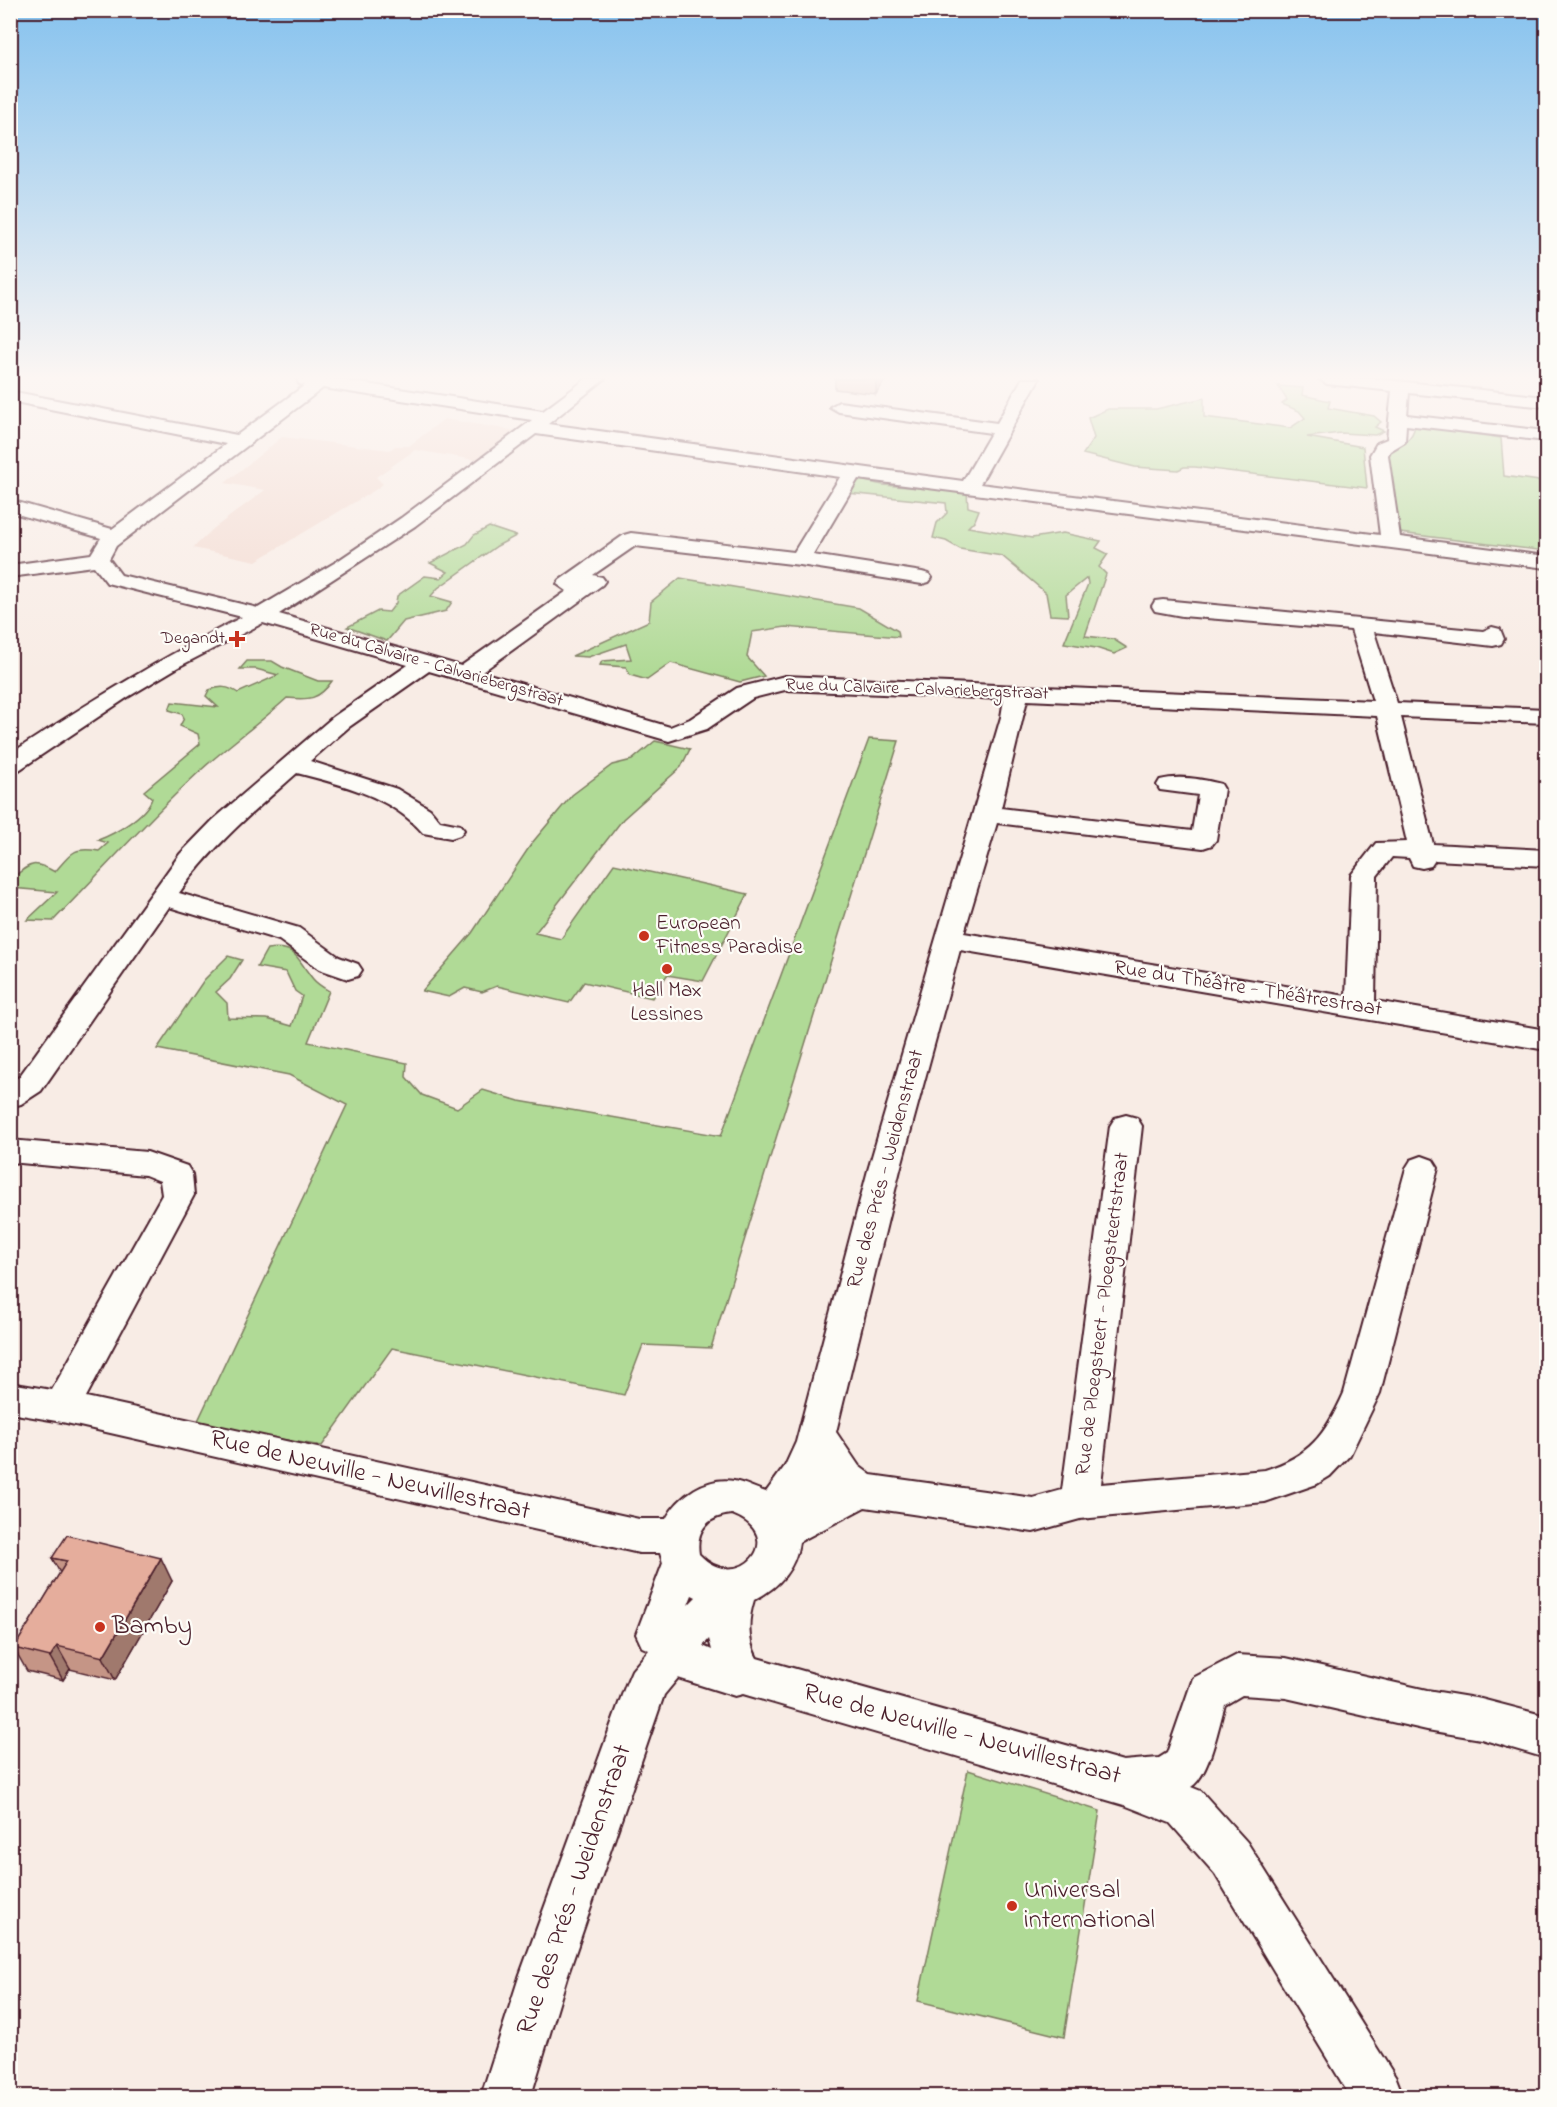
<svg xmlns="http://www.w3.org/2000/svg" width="1557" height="2107" font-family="'Indie Flower',sans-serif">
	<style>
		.built { fill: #f2d9cf }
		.green { fill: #b0da96; stroke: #7d7c60; stroke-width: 1.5 }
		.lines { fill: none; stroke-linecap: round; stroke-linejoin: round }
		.minor-casing { stroke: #4a1f2b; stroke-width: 4 }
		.minor { fill: #fdfcf7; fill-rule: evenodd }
		.wall { fill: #c59586; stroke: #4a1f2b; stroke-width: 1.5 }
		.shaded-wall { fill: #a0796d; stroke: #4a1f2b; stroke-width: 1.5 }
		.building { fill: #e5ad9c; stroke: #4a1f2b; stroke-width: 1.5 }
		.poi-dot { fill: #c8321e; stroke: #fdfcf7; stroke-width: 2 }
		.labels { text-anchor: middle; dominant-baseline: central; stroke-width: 4.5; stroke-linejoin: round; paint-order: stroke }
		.far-poi-label { font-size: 18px; fill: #4a1f2b; stroke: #fdfcf7; text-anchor: end }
		.far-street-label { font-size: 18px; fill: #4a1f2b; stroke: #fdfcf7 }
		.poi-label { font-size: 21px; fill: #4a1f2b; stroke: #fdfcf7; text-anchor: start }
		.street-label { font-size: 21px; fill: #4a1f2b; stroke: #fdfcf7 }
		.near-street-label { font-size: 26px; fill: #4a1f2b; stroke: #fdfcf7 }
		.near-poi-label { font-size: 26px; fill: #4a1f2b; stroke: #fdfcf7; text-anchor: start }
	</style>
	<rect width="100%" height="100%" fill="#f8ece5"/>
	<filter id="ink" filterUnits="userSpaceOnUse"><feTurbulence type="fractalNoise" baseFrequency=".0167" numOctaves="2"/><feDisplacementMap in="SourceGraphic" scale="12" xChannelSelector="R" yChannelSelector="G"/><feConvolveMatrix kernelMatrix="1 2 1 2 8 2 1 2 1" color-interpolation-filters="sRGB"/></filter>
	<g filter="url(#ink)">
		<path class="built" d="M 444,419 L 517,431 L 481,461 L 415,450 L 376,477 L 383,484 L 375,490 L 256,561 L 193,548 L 213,529 L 265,490 L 225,483 L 282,437 L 390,450 L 395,446 L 409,446 Z"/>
		<path class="green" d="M 1278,386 L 1303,388 L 1302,395 L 1330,401 L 1328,408 L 1374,416 L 1381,422 L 1375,427 L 1384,431 L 1375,435 L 1341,433 L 1307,437 L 1363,447 L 1367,488 L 1195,467 L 1184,467 L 1178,470 L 1135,467 L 1083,454 L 1094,438 L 1088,418 L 1108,409 L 1156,409 L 1204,398 L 1204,417 L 1290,428 L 1305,418 L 1299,411 L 1282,404 L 1287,400 Z
			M 1415,426 L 1501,438 L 1504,476 L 1546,482 L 1546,551 L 1400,533 L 1387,458 L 1391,449 C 1404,444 1412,439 1415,426 Z
			M 854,479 L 883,485 L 967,492 L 968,507 L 979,510 L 975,520 L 968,527 L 1032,538 L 1063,533 L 1101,541 L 1096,548 L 1108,554 L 1099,567 L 1106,574 L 1085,636 L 1113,639 L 1127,648 L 1114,654 L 1096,648 L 1064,643 L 1088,584 L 1087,578 L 1066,595 L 1068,616 L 1050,615 L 1046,593 L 1002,556 L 960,549 L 946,541 L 933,538 L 937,523 L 947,513 L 946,503 L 848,493 Z
			M 489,527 L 516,536 L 497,546 L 438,588 L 431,596 L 452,602 L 446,611 L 404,621 L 387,641 L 347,627 L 378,611 L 389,612 L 396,603 L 397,596 L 425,576 L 441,578 L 448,572 L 430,563 L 467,544 L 474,535 Z
			M 680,578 L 859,608 L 898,631 L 899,637 L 786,627 L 752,632 L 747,657 L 764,676 L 740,682 L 671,663 L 647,680 L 630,675 L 626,667 L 600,665 L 602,661 L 631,659 L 626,644 L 588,657 L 572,656 L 649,621 L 651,602 Z
			M 247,661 L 272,661 L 282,667 L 318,681 L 332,681 C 319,700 309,700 287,698 C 259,724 228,745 200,771 C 148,819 102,871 53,921 L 27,920 L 57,892 L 11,888 L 11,879 C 30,864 32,859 55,872 C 72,852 73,847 99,851 L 108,843 L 98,840 C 115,834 147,815 152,798 L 144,791 L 200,744 L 198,734 L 180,726 L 184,718 L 182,714 L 169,710 L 172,702 L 218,707 L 206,696 L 209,690 C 220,686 228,686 238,693 L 278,675 L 256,669 L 240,669 Z
			M 869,739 L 899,741 L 711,1348 L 643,1345 L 624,1395 L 392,1348 L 322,1446 L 196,1425 L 347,1105 L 289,1075 L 157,1049 L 204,980 L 228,956 L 242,960 L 230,979 L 216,992 L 227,1003 L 228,1018 L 267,1019 L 292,1026 L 302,996 L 295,991 L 286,972 L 257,967 L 267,949 C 298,945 296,959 313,979 C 317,984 324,988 329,991 L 308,1042 L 407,1063 L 406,1077 L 422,1095 L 457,1108 L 483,1090 L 519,1101 L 721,1136 Z
			M 655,741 L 690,749 L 681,767 L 623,819 L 535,933 L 561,939 L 614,864 L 748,894 L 703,981 L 667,975 L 652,998 L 584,982 L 569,1003 L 497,986 L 482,992 L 465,988 L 449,997 L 422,991 L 472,933 L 532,843 L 572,795 L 612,765 L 632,760 Z
			M 968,1770 L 1100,1811 L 1064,2037 L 918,2001 Z"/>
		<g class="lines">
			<g class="minor-casing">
				<path id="minor" d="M 297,379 L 334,379 L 543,411 L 586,379 L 605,379 L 548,424 L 963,481 L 991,433 L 839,412 L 830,407 L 839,402 L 997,423 L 1022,379 L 1039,379 L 980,484 L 1380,535 L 1370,455 L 1377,443 L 1387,439 L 1392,391 L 1327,384 L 1319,379 L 1378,379 L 1546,397 L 1546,407 L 1409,393 L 1407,415 L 1546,431 L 1546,441 L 1406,425 L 1405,442 L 1390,451 L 1388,455 L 1400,537 L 1546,556 L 1546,568 L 858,479 L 813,555 L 922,572 L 929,574 L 932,578 L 929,582 L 922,584 L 800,565 L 635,546 L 593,575 L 602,577 L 605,581 L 602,585 L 482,672 L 670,727 L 690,719 L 737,688 L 785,676 L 1373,701 L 1351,630 L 1182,616 L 1155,611 L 1152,606 L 1155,601 L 1163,600 L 1483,631 L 1492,627 L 1500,629 L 1504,639 L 1501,644 L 1493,646 L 1374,632 L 1397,703 L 1546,709 L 1546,723 L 1401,717 L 1433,844 L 1546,850 L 1546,866 L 1435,860 L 1431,866 L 1422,868 L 1413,866 L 1409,858 L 1392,857 L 1377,876 L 1375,1001 L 1546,1030 L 1546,1050 L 960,950 L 900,1170 L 836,1432 L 859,1466 L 871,1475 L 1033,1498 L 1062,1490 L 1110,1126 L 1115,1118 L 1126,1115 L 1137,1118 L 1142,1126 L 1101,1484 L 1265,1470 C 1310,1456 1325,1435 1344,1393 L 1406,1168 L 1411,1160 L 1422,1156 L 1433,1160 L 1438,1168 L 1380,1393 L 1350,1455 L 1330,1476 L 1317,1484 L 1265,1502 L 1080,1519 L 1033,1532 L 865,1507 L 799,1542 C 795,1570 778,1588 754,1600 C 748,1619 747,1640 757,1658 L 1123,1761 L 1159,1758 L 1167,1753 L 1193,1678 L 1237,1655 L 1286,1658 L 1427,1690 L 1481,1699 L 1546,1716 L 1546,1758 L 1481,1739 L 1427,1730 L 1286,1698 L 1242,1695 L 1225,1705 C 1218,1727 1210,1775 1191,1787 L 1201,1791 L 1247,1842 L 1396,2078 L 1403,2096 L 1350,2096 L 1215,1874 L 1170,1823 L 1124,1805 L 743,1694 L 735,1696 L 678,1678 L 664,1695 L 567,1977 L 531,2096 L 481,2096 L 519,1977 L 626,1684 L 632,1670 L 649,1650 L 642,1647 L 636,1634 L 663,1563 L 660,1553 L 639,1553 L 62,1422 L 10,1413 L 10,1383 L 52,1390 L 162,1195 L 160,1181 L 145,1175 L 10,1162 L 10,1140 L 147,1152 L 187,1166 L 192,1174 L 194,1195 L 86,1397 L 639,1519 L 666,1519 C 678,1496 707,1476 734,1481 C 745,1483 756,1489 766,1492 L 785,1466 L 796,1442 L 868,1170 L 1001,717 L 1004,699 L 785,690 L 753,698 L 707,729 L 669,741 L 429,671 L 349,727 L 310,761 L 397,789 L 430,809 L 440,821 L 460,825 L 464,830 L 460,835 L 451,838 L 423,833 C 391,796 343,785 297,773 C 254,811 212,846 179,893 L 299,928 L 339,957 L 358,964 L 362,970 L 358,976 L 348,979 L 319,969 L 279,940 L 169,907 L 41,1091 L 21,1104 L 10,1107 L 10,1082 L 19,1077 L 180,854 L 213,820 L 333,717 L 408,665 L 263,623 L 180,666 L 128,697 L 19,770 L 10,772 L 10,754 C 88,703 159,659 242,617 L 107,583 L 94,566 L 10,577 L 10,565 L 91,554 L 101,538 L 10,512 L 10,500 L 112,529 L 226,444 L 10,401 L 10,391 L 237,435 L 305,385 L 299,384 ZM 323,388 L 532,420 L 401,518 L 336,562 L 258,608 L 121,575 L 109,559 L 116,546 ZM 536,434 L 840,477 L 794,552 L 631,533 L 624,535 L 560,580 L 557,584 L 567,591 L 461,666 L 279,614 L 415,526 ZM 1027,700 L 1377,716 L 1407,842 L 1376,843 L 1351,875 L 1346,996 L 964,933 L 997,823 L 1203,848 L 1212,845 L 1216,840 L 1224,789 L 1221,784 C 1203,779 1178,775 1160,780 L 1157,785 L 1160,790 L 1198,795 L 1192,831 L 1001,808 ZM 732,1514 C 791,1536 738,1596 699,1554 C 695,1529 709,1516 732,1514 ZM 692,1595 L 696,1597 L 688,1605 ZM 709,1639 L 712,1650 L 703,1646 Z"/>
			</g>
			<use href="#minor" class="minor"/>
		</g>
		<path class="wall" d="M 835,379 L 886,379 L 876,394 L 835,389 Z
			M 52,1558 L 172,1581 L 115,1680 L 70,1669 L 63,1680 L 27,1671 L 14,1648 L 60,1573 Z"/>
		<path class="shaded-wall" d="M 876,379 L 886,379 L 876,394 Z
			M 161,1558 L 172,1581 L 115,1680 L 103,1657 Z
			M 57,1646 L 70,1669 L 63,1680 L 50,1657 Z"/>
		<path class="building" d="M 67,1535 L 161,1558 L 103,1657 L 57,1646 L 50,1657 L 14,1648 L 67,1561 L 52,1558 Z"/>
	</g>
	<linearGradient id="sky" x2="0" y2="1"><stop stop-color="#86c2ee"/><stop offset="0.56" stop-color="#fcf6f3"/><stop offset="1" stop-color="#fcf6f3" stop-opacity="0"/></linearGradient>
	<rect width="1557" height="674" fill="url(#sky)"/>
	<g class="poi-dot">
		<path d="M234 630h6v6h6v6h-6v6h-6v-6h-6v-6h6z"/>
		<circle cx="644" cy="936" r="6"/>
		<circle cx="667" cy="969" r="6"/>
		<circle cx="100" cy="1627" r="6"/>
		<circle cx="1012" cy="1906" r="6"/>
	</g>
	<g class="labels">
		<g class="far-poi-label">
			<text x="225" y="639">Degandt</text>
		</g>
		<g class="far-street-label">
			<text transform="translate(436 666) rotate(16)">Rue du Calvaire - Calvariebergstraat</text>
			<text transform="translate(917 690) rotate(2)">Rue du Calvaire - Calvariebergstraat</text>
		</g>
		<g class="poi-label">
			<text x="656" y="924">European<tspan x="656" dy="24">Fitness Paradise</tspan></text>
			<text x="667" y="991" text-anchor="middle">Hall Max<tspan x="667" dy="24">Lessines</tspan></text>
		</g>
		<g class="street-label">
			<text transform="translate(1248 989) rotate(9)">Rue du Théâtre - Théâtrestraat</text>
			<text transform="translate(886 1169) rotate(-75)">Rue des Prés - Weidenstraat</text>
			<text transform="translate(1103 1314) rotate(-83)">Rue de Ploegsteert - Ploegsteertstraat</text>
		</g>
		<g class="near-street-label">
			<text transform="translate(370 1476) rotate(13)">Rue de Neuville - Neuvillestraat</text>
			<text transform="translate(962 1735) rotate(15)">Rue de Neuville - Neuvillestraat</text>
			<text transform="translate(575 1890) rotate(-71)">Rue des Prés - Weidenstraat</text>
		</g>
		<g class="near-poi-label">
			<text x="112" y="1627">Bamby</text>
			<text x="1024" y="1891">Universal<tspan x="1024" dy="30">international</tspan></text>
		</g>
	</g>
	<rect width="1557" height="2107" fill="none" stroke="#fdfcf7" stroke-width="36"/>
	<rect x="18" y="18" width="1521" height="2071" fill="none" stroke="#4a1f2b" stroke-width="2" filter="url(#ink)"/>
</svg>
